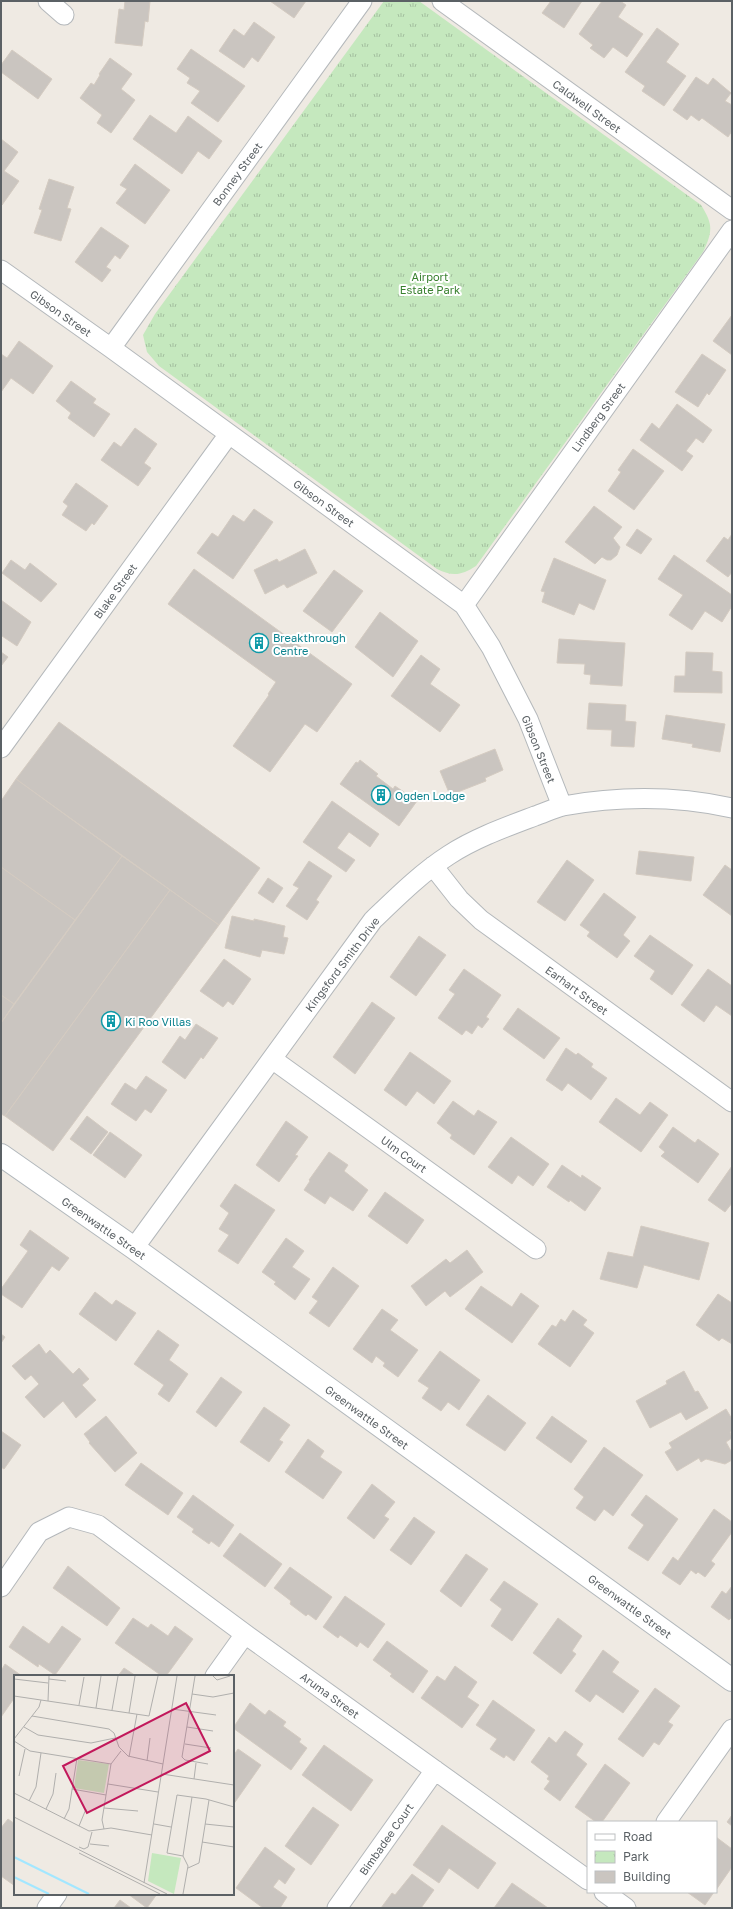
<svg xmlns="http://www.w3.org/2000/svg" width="733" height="1909" font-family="'Golos Text',sans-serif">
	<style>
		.park { fill: url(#park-tufts) }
		.building { fill: #cac5c0; stroke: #d4cbc1 }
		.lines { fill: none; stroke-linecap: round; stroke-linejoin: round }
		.street-casing { stroke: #b4b8bb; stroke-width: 21 }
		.secondary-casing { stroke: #b2b8bc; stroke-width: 24 }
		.street { stroke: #fff; stroke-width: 19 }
		.secondary { stroke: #fff; stroke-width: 22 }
		.labels { text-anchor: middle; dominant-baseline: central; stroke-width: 4; stroke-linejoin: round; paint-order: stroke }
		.street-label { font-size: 11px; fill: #5b6165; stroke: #fff }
		.park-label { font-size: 11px; fill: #39812f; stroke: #fff }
		.culture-label { font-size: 11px; fill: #0d838f; stroke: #fff; text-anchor: start }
		.inset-river { fill: none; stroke: #a3e7ff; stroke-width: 2 }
		.inset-road { fill: none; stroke: #b0afad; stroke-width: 1 }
		.view { fill: #c2185b; fill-opacity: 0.15; stroke: #c2185b; stroke-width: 2 }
		.inset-edge { fill: none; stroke: #5b6165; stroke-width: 2 }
	</style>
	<defs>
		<pattern id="park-tufts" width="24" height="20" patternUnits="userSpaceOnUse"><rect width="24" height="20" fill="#c5e8be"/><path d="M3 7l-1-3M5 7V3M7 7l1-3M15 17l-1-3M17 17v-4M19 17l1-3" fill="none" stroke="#a3bf9e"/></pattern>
	</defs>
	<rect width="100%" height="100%" fill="#efeae3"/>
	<path class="park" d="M 384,1 L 419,1 L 701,205 C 713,224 713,231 703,252 L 476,566 C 462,575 453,577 437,569 L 159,366 L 147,352 L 143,335 L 155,314 Z"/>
	<path class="building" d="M 125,1 L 150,1 L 148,22 L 145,21 L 142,46 L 115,43 L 119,9 L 124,10 Z
		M 270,1 L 306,1 L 294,18 Z
		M 551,1 L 582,1 L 564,28 L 542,13 Z
		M 602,1 L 620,1 L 626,5 L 618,17 L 643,34 L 627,57 L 613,47 L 604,58 L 590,48 L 593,45 L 579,34 Z
		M 254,22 L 275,37 L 258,62 L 252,57 L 244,68 L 219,51 L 234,29 L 244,36 Z
		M 657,28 L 679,44 L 666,62 L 686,76 L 664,106 L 642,91 L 645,86 L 625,72 Z
		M 191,49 L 245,86 L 218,122 L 191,103 L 200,91 L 187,83 L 190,78 L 177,69 Z
		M 12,50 L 52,79 L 38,99 L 1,72 L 1,65 Z
		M 110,58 L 132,74 L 121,89 L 135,100 L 111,133 L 97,123 L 102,115 L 80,98 L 91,83 L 94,85 L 100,75 L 99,74 Z
		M 696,77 L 708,85 L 713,78 L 731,93 L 725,101 L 732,105 L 732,131 L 728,137 L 702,118 L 699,121 L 691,115 L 687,120 L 673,110 Z
		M 150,115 L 176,133 L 188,116 L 222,141 L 209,159 L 198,151 L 182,174 L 133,139 Z
		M 1,139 L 18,152 L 4,171 L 19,181 L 2,205 Z
		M 135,164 L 170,190 L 145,224 L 116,203 L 127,189 L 120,185 Z
		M 49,179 L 74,187 L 67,208 L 71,209 L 61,241 L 34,233 L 42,210 L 39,209 Z
		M 101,227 L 129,246 L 120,259 L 115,255 L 106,267 L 111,270 L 102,282 L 75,262 Z
		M 732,315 L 732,355 L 713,341 Z
		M 19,341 L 53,366 L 33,394 L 11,378 L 1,392 L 1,354 L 7,358 Z
		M 702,354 L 726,370 L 709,395 L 707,393 L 698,407 L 675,392 Z
		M 71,381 L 96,399 L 93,403 L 110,414 L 94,437 L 68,418 L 71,413 L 56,401 Z
		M 677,404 L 712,430 L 703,443 L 696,438 L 686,451 L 693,456 L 682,471 L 640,440 L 652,423 L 659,429 Z
		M 135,428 L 157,444 L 144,463 L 151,468 L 138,486 L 101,460 L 114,442 L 121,447 Z
		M 633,449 L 664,471 L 634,510 L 608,491 L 621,472 L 618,470 Z
		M 76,483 L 108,506 L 94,525 L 92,523 L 86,531 L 62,515 L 68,506 L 63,502 Z
		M 594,506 L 622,527 L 613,538 L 620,547 L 617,555 L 611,560 L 607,560 L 602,557 L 595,564 L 565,542 Z
		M 254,509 L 273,522 L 233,579 L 197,553 L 212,533 L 218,537 L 233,515 L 244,522 Z
		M 637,529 L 652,539 L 641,554 L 626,545 Z
		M 732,534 L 732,572 L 728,577 L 706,561 L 724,537 L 728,540 Z
		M 305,549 L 317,573 L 287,588 L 284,584 L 265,594 L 254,570 L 277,559 L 279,562 Z
		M 674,555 L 732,595 L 732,606 L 722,622 L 705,611 L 692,630 L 669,615 L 683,595 L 658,579 Z
		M 554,558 L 606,580 L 594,610 L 579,603 L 574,615 L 542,602 L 545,592 L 541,591 Z
		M 11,560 L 25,570 L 30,563 L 57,584 L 41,602 L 2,573 Z
		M 194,569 L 352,684 L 317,732 L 305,724 L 270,772 L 233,746 L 269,695 L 268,694 L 276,682 L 168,604 Z
		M 334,570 L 363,591 L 332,632 L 303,611 Z
		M 1,600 L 31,622 L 17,646 L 2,636 L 1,637 Z
		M 380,612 L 418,641 L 393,677 L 355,647 Z
		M 559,639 L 625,643 L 622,686 L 590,684 L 591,675 L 584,674 L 585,664 L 557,663 Z
		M 1,652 L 8,657 L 1,666 Z
		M 686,652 L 713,653 L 712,671 L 722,672 L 722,693 L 674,692 L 675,676 L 685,676 Z
		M 421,655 L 440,669 L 430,684 L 460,705 L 440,732 L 391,696 Z
		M 589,703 L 626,705 L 625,721 L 636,722 L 634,747 L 611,746 L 612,730 L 587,729 Z
		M 666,715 L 725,724 L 720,752 L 692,747 L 693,744 L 662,739 Z
		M 59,722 L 260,868 L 219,925 L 16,779 Z
		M 495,749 L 503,770 L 485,778 L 486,781 L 450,795 L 440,771 Z
		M 360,760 L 378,774 L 376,776 L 393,789 L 395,786 L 417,801 L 399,826 L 340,784 L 356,762 L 358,763 Z
		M 16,779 L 122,856 L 75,920 L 1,867 L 1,801 Z
		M 332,801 L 379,834 L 370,847 L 349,832 L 337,848 L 355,860 L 346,872 L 303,842 Z
		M 639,851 L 694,857 L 691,881 L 636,874 Z
		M 122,856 L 170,890 L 5,1116 L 1,1114 L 1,1023 Z
		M 567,860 L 594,880 L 565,921 L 537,902 Z
		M 309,861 L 332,876 L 316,900 L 319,902 L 307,920 L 286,906 L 299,888 L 293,885 Z
		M 725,865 L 732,870 L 732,916 L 703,895 Z
		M 1,867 L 75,920 L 14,1004 L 1,995 Z
		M 268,878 L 283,888 L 273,903 L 258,893 Z
		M 170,890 L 219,925 L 53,1151 L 5,1116 Z
		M 604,893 L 636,917 L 623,935 L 630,941 L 617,958 L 587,936 L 590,932 L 580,925 Z
		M 232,916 L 254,921 L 254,919 L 285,926 L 283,937 L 288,938 L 284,954 L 262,950 L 260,957 L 225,948 Z
		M 650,935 L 693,965 L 672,995 L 650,979 L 655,971 L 634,956 Z
		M 419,936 L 446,955 L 416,996 L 390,977 Z
		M 224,959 L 251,979 L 233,1005 L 228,1001 L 223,1007 L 200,991 Z
		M 464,969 L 501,995 L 486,1017 L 489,1019 L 482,1028 L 478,1025 L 472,1034 L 466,1030 L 462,1035 L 438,1018 L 455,994 L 449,990 Z
		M 708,969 L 732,986 L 732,1016 L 716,1005 L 704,1022 L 681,1005 Z
		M 1,995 L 14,1004 L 1,1023 Z
		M 372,1002 L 395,1018 L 355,1074 L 333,1057 Z
		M 518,1008 L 560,1038 L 544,1059 L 503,1029 Z
		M 196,1024 L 218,1038 L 203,1059 L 201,1057 L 185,1079 L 162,1062 L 180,1036 L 185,1040 Z
		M 566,1048 L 576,1055 L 578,1053 L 593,1064 L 591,1067 L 607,1078 L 591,1100 L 568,1083 L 562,1091 L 546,1080 Z
		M 410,1052 L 451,1081 L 434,1104 L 417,1091 L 406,1106 L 384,1090 Z
		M 146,1076 L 167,1090 L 151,1113 L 145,1109 L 136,1121 L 111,1104 L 125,1083 L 136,1090 Z
		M 616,1098 L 640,1115 L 650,1102 L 668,1115 L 641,1152 L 599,1122 Z
		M 453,1101 L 474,1116 L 478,1110 L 497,1122 L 474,1155 L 450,1138 L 452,1135 L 437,1123 Z
		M 87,1116 L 108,1132 L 91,1154 L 70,1139 Z
		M 286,1121 L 308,1137 L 295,1155 L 298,1156 L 279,1182 L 256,1165 Z
		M 673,1127 L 695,1143 L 698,1139 L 719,1154 L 698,1183 L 661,1156 L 665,1152 L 659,1147 Z
		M 110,1132 L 142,1155 L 125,1178 L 93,1155 Z
		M 511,1137 L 549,1164 L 533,1186 L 518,1175 L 512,1184 L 488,1167 Z
		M 329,1152 L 348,1165 L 344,1171 L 368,1190 L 353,1211 L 330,1196 L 325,1204 L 304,1190 L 310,1181 L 309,1180 Z
		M 562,1165 L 581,1178 L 582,1175 L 601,1188 L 585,1211 L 570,1200 L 569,1202 L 547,1187 Z
		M 732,1166 L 732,1203 L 725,1212 L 708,1200 Z
		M 235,1184 L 275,1210 L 238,1264 L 218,1251 L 229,1235 L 219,1229 L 229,1213 L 220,1206 Z
		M 385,1192 L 424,1220 L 407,1244 L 368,1216 Z
		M 641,1226 L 709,1243 L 699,1280 L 644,1265 L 637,1288 L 600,1279 L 608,1252 L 633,1257 Z
		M 30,1230 L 69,1258 L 59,1271 L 52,1266 L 22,1308 L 1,1294 L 1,1289 L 28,1251 L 20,1245 Z
		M 286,1238 L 304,1251 L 292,1267 L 310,1279 L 295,1300 L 274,1284 L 276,1282 L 262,1272 Z
		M 467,1250 L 483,1272 L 450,1297 L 445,1291 L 426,1306 L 411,1286 L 446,1259 L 450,1263 Z
		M 333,1267 L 359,1286 L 329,1327 L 309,1313 L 318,1301 L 312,1297 Z
		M 481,1286 L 512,1307 L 521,1293 L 539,1306 L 512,1343 L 465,1309 Z
		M 95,1292 L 112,1305 L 116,1300 L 136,1313 L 116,1341 L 79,1314 Z
		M 718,1294 L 732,1303 L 732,1344 L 722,1338 L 719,1341 L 696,1325 Z
		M 382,1309 L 398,1320 L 390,1330 L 418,1350 L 398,1377 L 383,1366 L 385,1363 L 376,1356 L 372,1363 L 353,1349 Z
		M 573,1310 L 587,1320 L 583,1325 L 594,1333 L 570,1367 L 538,1344 L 552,1325 L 556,1327 L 561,1319 L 565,1322 Z
		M 158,1330 L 179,1345 L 169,1360 L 188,1374 L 169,1402 L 158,1394 L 164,1385 L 134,1364 Z
		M 1,1334 L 5,1337 L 1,1343 Z
		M 39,1344 L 46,1354 L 50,1350 L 73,1374 L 79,1368 L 89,1379 L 82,1385 L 96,1400 L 76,1418 L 63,1401 L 44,1418 L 25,1397 L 39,1384 L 31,1375 L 25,1380 L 12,1366 Z
		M 440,1351 L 480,1380 L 459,1410 L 448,1402 L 441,1411 L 422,1398 L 429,1388 L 418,1381 Z
		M 684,1371 L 695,1392 L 698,1391 L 708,1408 L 686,1420 L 681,1412 L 650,1428 L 636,1401 L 667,1384 L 666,1381 Z
		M 221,1377 L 242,1392 L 216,1427 L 196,1412 Z
		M 488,1395 L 526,1423 L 505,1451 L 466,1425 Z
		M 264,1407 L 290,1425 L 279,1440 L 283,1442 L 269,1462 L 240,1442 Z
		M 726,1409 L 732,1419 L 732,1430 L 730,1432 L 732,1438 L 726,1442 L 732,1453 L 732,1460 L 725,1464 L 706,1459 L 701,1462 L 699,1458 L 677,1471 L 665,1452 L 672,1448 L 669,1443 Z
		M 106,1416 L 137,1453 L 115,1472 L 89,1443 L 90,1442 L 84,1434 Z
		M 552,1416 L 587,1441 L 571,1463 L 536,1438 Z
		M 1,1431 L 21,1445 L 4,1469 L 1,1467 Z
		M 308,1439 L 324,1451 L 320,1457 L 342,1472 L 323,1499 L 285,1472 Z
		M 604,1447 L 643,1475 L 613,1516 L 604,1509 L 595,1521 L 576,1508 L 584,1497 L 574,1489 Z
		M 141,1463 L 183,1493 L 168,1515 L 125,1485 Z
		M 372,1484 L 395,1502 L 384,1516 L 389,1519 L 374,1539 L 347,1518 Z
		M 193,1495 L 234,1525 L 219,1547 L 211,1541 L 209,1544 L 192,1532 L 194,1529 L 177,1517 Z
		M 646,1495 L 678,1519 L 648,1561 L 628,1548 L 644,1525 L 631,1515 Z
		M 714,1509 L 732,1522 L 732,1532 L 711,1561 L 715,1564 L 705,1577 L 698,1572 L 696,1574 L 691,1570 L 680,1585 L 662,1573 L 673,1557 L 678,1561 Z
		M 414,1517 L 435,1532 L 411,1565 L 390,1550 Z
		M 240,1533 L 282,1564 L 265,1587 L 223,1556 Z
		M 466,1554 L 488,1569 L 461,1607 L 440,1591 Z
		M 68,1566 L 120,1608 L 107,1626 L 53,1588 Z
		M 290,1567 L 332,1597 L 316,1620 L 308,1614 L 306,1616 L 290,1604 L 291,1601 L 274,1588 Z
		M 504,1581 L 538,1604 L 512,1641 L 491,1626 L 502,1609 L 490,1600 Z
		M 732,1586 L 732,1617 L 729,1620 L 711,1607 L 722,1591 L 726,1594 Z
		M 345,1596 L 385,1624 L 368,1648 L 360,1642 L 357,1647 L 340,1635 L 338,1638 L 323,1627 Z
		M 133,1618 L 148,1628 L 151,1624 L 168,1636 L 175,1626 L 193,1639 L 166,1676 L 162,1676 L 115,1643 Z
		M 558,1618 L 582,1636 L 572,1651 L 576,1654 L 561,1674 L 533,1653 Z
		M 23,1626 L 49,1644 L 62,1626 L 81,1639 L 55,1675 L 39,1664 L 38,1667 L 9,1647 Z
		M 387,1641 L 428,1671 L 413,1693 L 390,1676 L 392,1674 L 373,1660 Z
		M 603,1650 L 619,1662 L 612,1672 L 639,1691 L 623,1713 L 596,1694 L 590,1702 L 575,1691 Z
		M 5,1664 L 22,1676 L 15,1676 L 15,1697 L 1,1717 L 1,1671 Z
		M 455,1666 L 477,1682 L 467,1697 L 479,1705 L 462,1728 L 421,1698 L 437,1676 L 445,1681 Z
		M 124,1668 L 136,1676 L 118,1676 Z
		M 655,1688 L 680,1706 L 668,1722 L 673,1725 L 659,1745 L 654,1742 L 643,1757 L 618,1739 Z
		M 493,1700 L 535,1730 L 514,1761 L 506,1755 L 504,1758 L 490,1749 L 497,1739 L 476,1725 Z
		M 250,1703 L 265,1715 L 269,1710 L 286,1722 L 283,1726 L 301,1739 L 299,1742 L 307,1748 L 291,1770 L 233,1728 Z
		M 565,1731 L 583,1744 L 576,1755 L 587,1764 L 560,1801 L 544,1789 L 550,1781 L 547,1779 L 549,1776 L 531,1762 L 549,1737 L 556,1743 Z
		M 324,1745 L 373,1780 L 351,1811 L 302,1775 Z
		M 238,1749 L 261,1765 L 233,1805 L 233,1756 Z
		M 605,1764 L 630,1783 L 602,1822 L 596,1822 L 575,1807 Z
		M 313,1807 L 339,1825 L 311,1865 L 285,1846 Z
		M 732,1815 L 732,1826 L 727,1822 Z
		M 8,1819 L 15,1824 L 15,1886 L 1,1876 L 1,1828 Z
		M 442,1825 L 496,1863 L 478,1889 L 449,1868 L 439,1883 L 413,1865 Z
		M 716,1837 L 732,1849 L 732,1867 L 716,1890 Z
		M 265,1847 L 295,1869 L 285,1884 L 279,1879 L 273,1887 L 287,1897 L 280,1908 L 263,1908 L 236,1888 Z
		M 412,1874 L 434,1890 L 421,1908 L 381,1908 L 392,1893 L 395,1895 Z
		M 512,1883 L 548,1908 L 494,1908 Z
		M 687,1892 L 714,1892 L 705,1905 Z
		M 128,1894 L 157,1894 L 147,1908 Z
		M 120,1900 L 131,1908 L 114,1908 Z"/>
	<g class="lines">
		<g class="street-casing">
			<path id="street" d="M 48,1 L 64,15
				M 442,1 L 732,210
				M 1,270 L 111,348 L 464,605 L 491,647 L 528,719 L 562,806
				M 111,348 L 362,1
				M 464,605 L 732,230
				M 1,748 L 229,434
				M 433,866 L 459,899 L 481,920 L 732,1102
				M 272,1059 L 536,1249
				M 134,1248 L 373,920 C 397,897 421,873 449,855 C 475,838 506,827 535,816 C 544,813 554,808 563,806 C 619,796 677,796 732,808
				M 1,1587 L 39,1532 L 69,1517 L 98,1525 L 245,1634 L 588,1880
				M 215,1676 L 245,1634
				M 666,1822 L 732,1729
				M 604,1892 L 626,1908
				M 47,1908 L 57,1894
				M 337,1908 L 435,1770"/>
		</g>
		<g class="secondary-casing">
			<path id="secondary" d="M 1,1155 L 134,1248 L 732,1680"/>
		</g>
		<use href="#street" class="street"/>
		<use href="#secondary" class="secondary"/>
	</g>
	<defs>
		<g id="building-ring" transform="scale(1)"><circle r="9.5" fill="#fff" stroke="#0f9aa8" stroke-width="1.5"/><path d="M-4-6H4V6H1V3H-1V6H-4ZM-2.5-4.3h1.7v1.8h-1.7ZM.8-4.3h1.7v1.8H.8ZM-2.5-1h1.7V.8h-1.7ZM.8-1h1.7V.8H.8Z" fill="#0f9aa8"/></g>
	</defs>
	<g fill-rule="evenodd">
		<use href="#building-ring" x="259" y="643"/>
		<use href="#building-ring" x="381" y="795"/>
		<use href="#building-ring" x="111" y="1021"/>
	</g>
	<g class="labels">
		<g class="street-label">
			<text transform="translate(587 106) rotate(36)">Caldwell Street</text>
			<text transform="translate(237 174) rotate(-54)">Bonney Street</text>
			<text transform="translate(61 313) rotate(35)">Gibson Street</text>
			<text transform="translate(598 417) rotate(-54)">Lindberg Street</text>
			<text transform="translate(324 503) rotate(36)">Gibson Street</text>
			<text transform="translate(115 591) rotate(-54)">Blake Street</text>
			<text transform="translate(539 749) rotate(68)">Gibson Street</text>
			<text transform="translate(342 964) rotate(-53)">Kingsford Smith Drive</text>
			<text transform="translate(577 990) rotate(36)">Earhart Street</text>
			<text transform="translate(404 1154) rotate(36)">Ulm Court</text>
			<text transform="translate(104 1228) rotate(35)">Greenwattle Street</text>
			<text transform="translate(367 1417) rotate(36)">Greenwattle Street</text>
			<text transform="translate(630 1606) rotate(36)">Greenwattle Street</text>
			<text transform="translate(330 1695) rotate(36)">Aruma Street</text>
			<text transform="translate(386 1839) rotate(-55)">Bimbadee Court</text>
		</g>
		<g class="park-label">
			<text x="430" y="276">Airport<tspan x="430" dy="13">Estate Park</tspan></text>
		</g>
		<g class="culture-label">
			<text x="273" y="637">Breakthrough<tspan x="273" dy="13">Centre</tspan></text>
			<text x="395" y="795">Ogden Lodge</text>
			<text x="125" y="1021">Ki Roo Villas</text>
		</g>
	</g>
	<g transform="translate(14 1675)">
		<rect width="220" height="220" fill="#efeae3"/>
		<path d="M 64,85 L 95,89 L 90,118 L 60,113 Z" fill="#c5e8be"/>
		<path d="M 138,178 L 167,183 L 160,219 L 134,206 Z" fill="#c5e8be"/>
		<path class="inset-river" d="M 0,182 L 75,219M 0,202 L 35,219"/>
		<path class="inset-road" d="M 181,1 L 168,82 L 171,85 L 194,89M 199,1 L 203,5 L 216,1M 0,4 L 34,8M 35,4 L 52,6M 178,19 L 199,22 L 220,18M 0,21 L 135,41 L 144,1M 34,26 L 35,1M 65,30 L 70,2M 82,33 L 87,1M 158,34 L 202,40M 98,35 L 104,1M 115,38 L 121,1M 18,41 L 95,54 L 100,58 L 105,72 L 114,81 L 149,89M 10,52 L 24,60 L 77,68 L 101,63M 173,52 L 199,56M 0,64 L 25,32 L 27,25M 0,66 L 16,76 L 97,89M 171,69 L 197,73M 115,82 L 123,39M 133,86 L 136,63M 148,99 L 220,110M 5,101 L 11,74M 180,104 L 182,88M 94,109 L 144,117M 58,114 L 92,120M 0,118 L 75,156 L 97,153 L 138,160M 15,126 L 22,112 L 27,78M 90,133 L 124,136M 32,134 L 39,119 L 42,98M 0,142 L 153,219M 50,144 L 55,134 L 63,83M 140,149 L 157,152M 191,149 L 220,152M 65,151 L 72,134M 90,154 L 88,145 L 97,89 L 107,76M 188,167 L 220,172M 76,169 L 95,171M 65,172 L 70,174 L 74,172 L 78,157M 65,178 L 146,219M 169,181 L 153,178 L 163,120 L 192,124 L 220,132M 174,193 L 185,188 L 195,125M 130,208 L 163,1M 169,219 L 174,191 L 169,181 L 178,122"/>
		<path class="view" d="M 172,28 L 196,76 L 73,138 L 49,91 Z"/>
		<rect width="220" height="220" class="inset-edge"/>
	</g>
	<rect width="733" height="1909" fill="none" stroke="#5b6165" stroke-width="4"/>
	<rect x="587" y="1821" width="130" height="72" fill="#ffffff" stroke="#bdc0c1"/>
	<rect x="595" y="1834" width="20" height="6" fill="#ffffff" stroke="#bdc0c1"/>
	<text x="623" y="1841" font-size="12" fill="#5b6165">Road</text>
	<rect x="595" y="1851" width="20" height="12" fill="url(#park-tufts)" stroke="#bdc0c1"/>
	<text x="623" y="1861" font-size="12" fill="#5b6165">Park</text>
	<rect x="595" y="1871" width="20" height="12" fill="#cac5c0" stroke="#bdc0c1"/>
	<text x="623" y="1881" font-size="12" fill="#5b6165">Building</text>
</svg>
